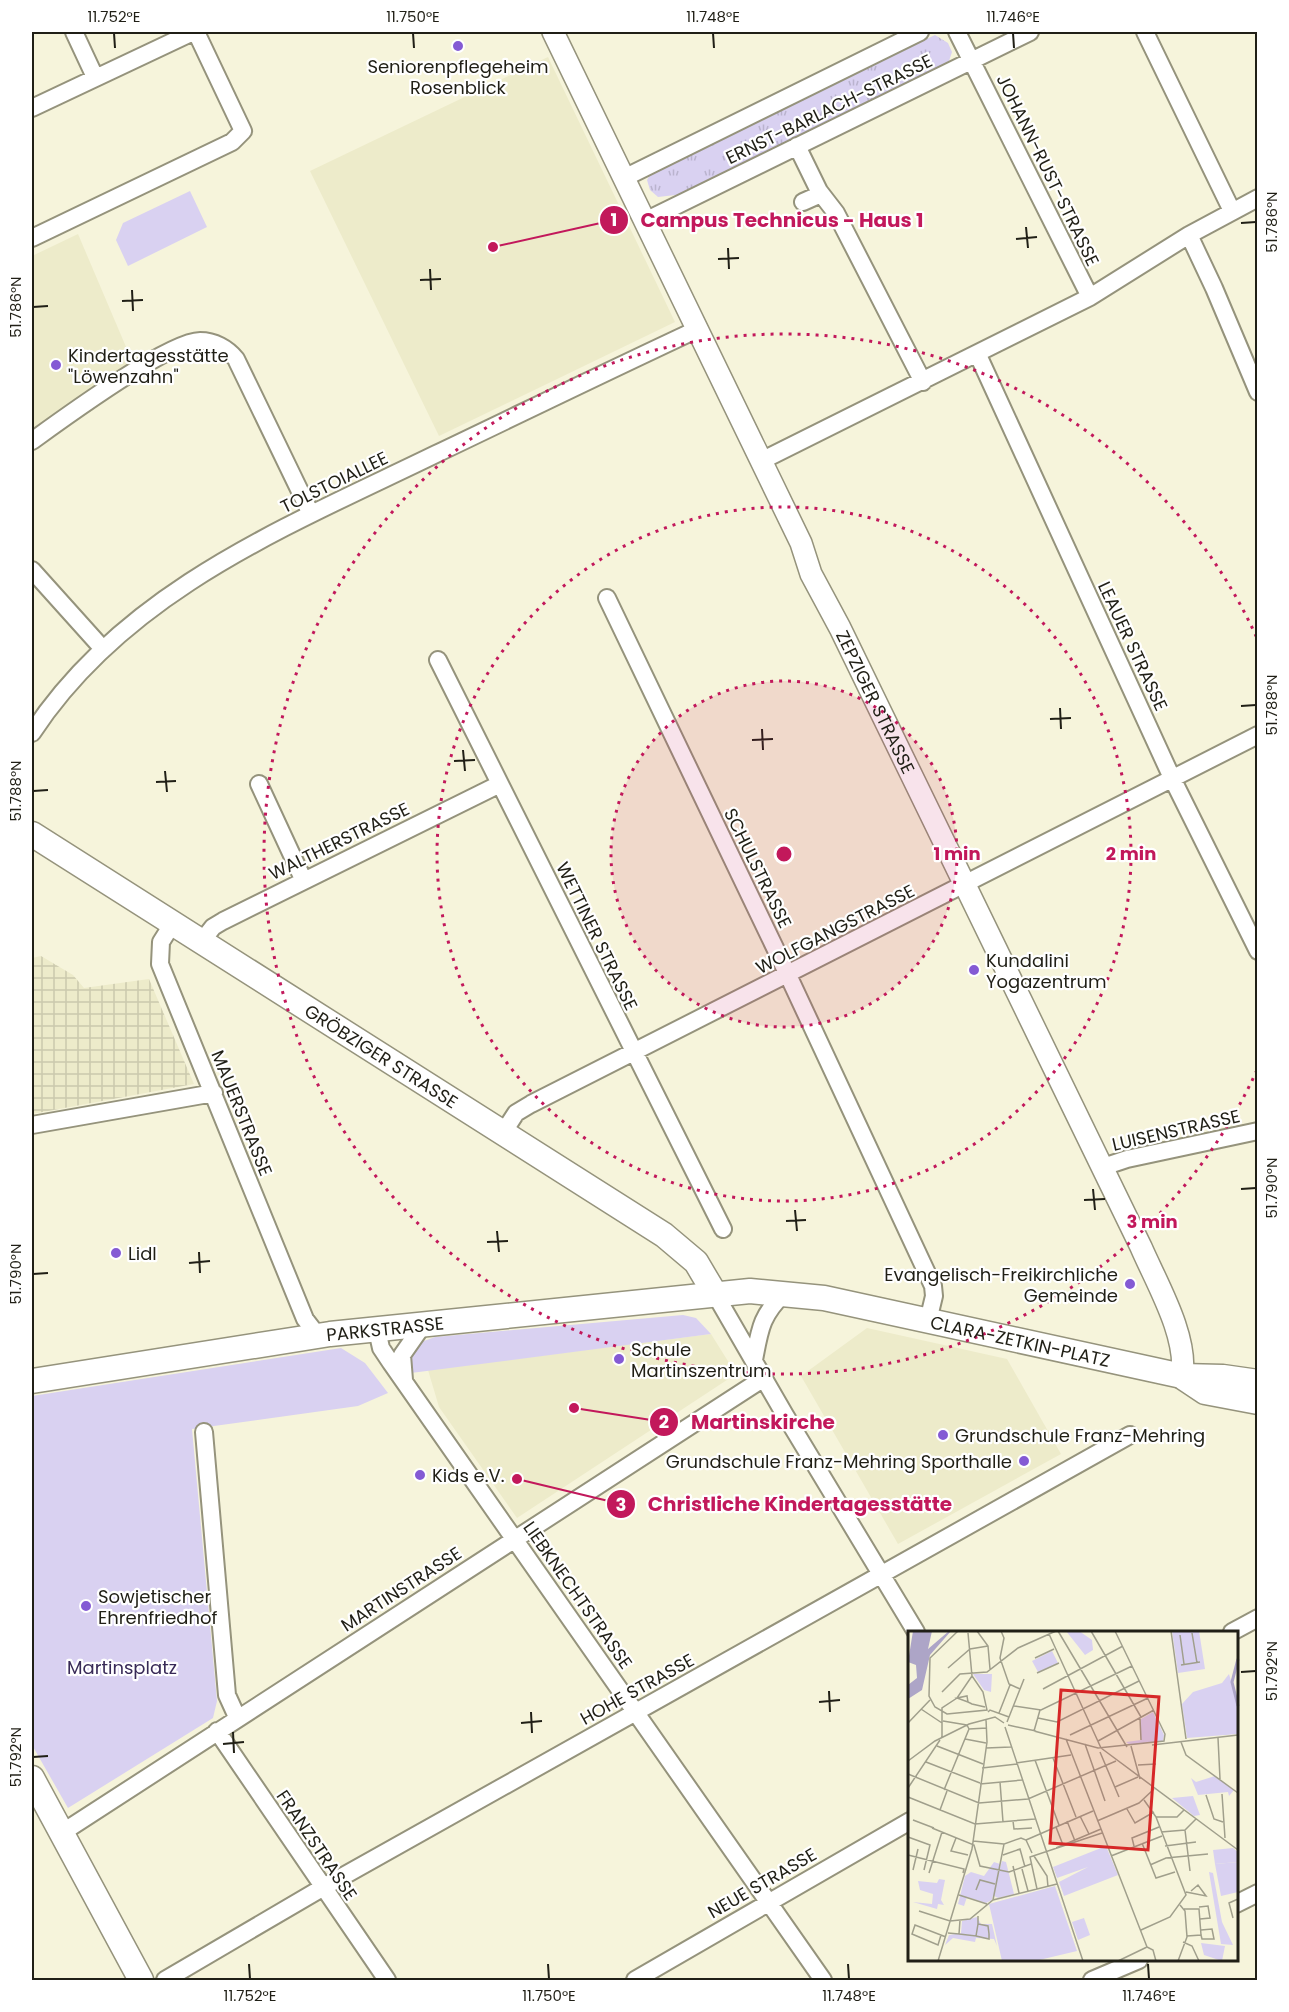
<svg xmlns="http://www.w3.org/2000/svg" width="1289" height="2012" font-family="Poppins,sans-serif">
	<style>
		.built { fill: #edebca }
		.industrial { fill: url(#industrial-grid) }
		.grass { fill: url(#grass-tufts) }
		.park { fill: #d9d1f1 }
		.lines { fill: none; stroke-linecap: round; stroke-linejoin: round }
		.minor-casing { stroke: #95937c; stroke-width: 20 }
		.tertiary-casing { stroke: #95937c; stroke-width: 24 }
		.secondary-casing { stroke: #95937c; stroke-width: 27 }
		.minor { stroke: #fff; stroke-width: 16 }
		.tertiary { stroke: #fff; stroke-width: 21 }
		.secondary { stroke: #fff; stroke-width: 24 }
		.ticks { fill: none; stroke: #201f16; stroke-width: 2 }
		.ring { fill: none; stroke: #c2185b; stroke-width: 3; stroke-dasharray: 3 6 }
		.poi-dot { fill: #845ad4; stroke: #fff; stroke-width: 2 }
		.labels { text-anchor: middle; dominant-baseline: central; stroke-width: 4.5; stroke-linejoin: round; paint-order: stroke }
		.poi-label { font-size: 18px; fill: #201f16; stroke: #fff; text-anchor: start }
		.street-label { font-size: 18px; fill: #201f16; stroke: #fff }
		.park-label { font-size: 18px; fill: #382a57; stroke: #fff }
		.inset-river { fill: none; stroke: #ada5c7; stroke-width: 3 }
		.inset-road { fill: none; stroke: #a09f8c; stroke-width: 1.5 }
		.view { fill: #d62828; fill-opacity: 0.15; stroke: #d62828; stroke-width: 3 }
		.inset-edge { fill: none; stroke: #201f16; stroke-width: 3 }
		.centre { fill: #c2185b; stroke: #fff; stroke-width: 3 }
		.ring-label { font-size: 18px; text-anchor: middle; font-weight: bold; fill: #c2185b; stroke: #fff; stroke-width: 4.5; stroke-linejoin: round; paint-order: stroke }
		.leader { fill: none; stroke: #c2185b; stroke-width: 2 }
		.callout-dot { fill: #c2185b; stroke: #fff; stroke-width: 2 }
		.mark-label { font-size: 18px; text-anchor: middle; font-weight: bold; fill: #fff }
		.callout-label { font-size: 20px; text-anchor: middle; font-weight: bold; fill: #c2185b; stroke: #fff; stroke-width: 4.5; stroke-linejoin: round; paint-order: stroke }
		.neatline { fill: none; stroke: #201f16; stroke-width: 2 }
		.ticks-label { font-size: 15px; text-anchor: middle; fill: #201f16 }
	</style>
	<defs>
		<pattern id="industrial-grid" width="8" height="8" patternUnits="userSpaceOnUse" patternTransform="scale(1.5)"><rect width="8" height="8" fill="#edebca"/><path d="M0 4h8M4 0v8" fill="none" stroke="#cbc9ad"/></pattern>
		<pattern id="grass-tufts" width="24" height="20" patternUnits="userSpaceOnUse" patternTransform="scale(1.5)"><rect width="24" height="20" fill="#d9d1f1"/><path d="M3 7l-1-3M5 7V3M7 7l1-3M15 17l-1-3M17 17v-4M19 17l1-3" fill="none" stroke="#bab3ce"/></pattern>
	</defs>
	<rect width="100%" height="100%" fill="#f6f4db"/>
	<path class="built" d="M 548,57 L 675,322 L 439,436 L 310,171 Z
		M 78,234 L 135,368 L 32,429 L 32,256 Z
		M 867,1328 L 1007,1359 L 1061,1454 L 898,1544 L 801,1376 Z
		M 711,1334 L 736,1374 L 517,1518 L 439,1407 L 428,1370 Z"/>
	<path class="industrial" d="M 41,956 L 73,975 L 84,988 L 149,979 L 194,1084 L 32,1114 L 32,958 Z"/>
	<path class="grass" d="M 935,35 L 948,43 L 952,52 L 949,61 L 941,66 L 684,194 L 658,197 L 650,190 L 647,180 L 652,171 Z"/>
	<path class="park" d="M 190,191 L 207,227 L 128,266 L 116,240 L 123,223 Z
		M 683,1315 L 696,1318 L 711,1334 L 411,1373 L 410,1355 L 424,1341 L 435,1337 Z
		M 341,1348 L 365,1363 L 388,1393 L 358,1406 L 192,1429 L 217,1701 L 213,1718 L 68,1808 L 32,1745 L 32,1396 Z"/>
	<g class="lines">
		<g class="minor-casing">
			<path id="minor" d="M 74,32 L 95,77
				M 957,32 L 1090,297
				M 1145,32 L 1232,211
				M 32,108 L 193,32
				M 797,146 L 819,191 L 836,213 L 923,382
				M 624,178 L 920,32
				M 803,202 L 821,194
				M 645,221 L 1030,32
				M 1189,235 L 1214,288 L 1258,392
				M 32,238 L 232,142 L 243,131 L 196,32
				M 978,355 L 1172,778 L 1258,951
				M 32,441 C 61,420 169,341 200,341 C 214,341 227,348 236,359 L 311,514
				M 761,461 L 1090,297 L 1189,235 L 1258,198
				M 32,570 L 103,649
				M 607,598 L 788,975 L 933,1286 L 934,1296 L 928,1321
				M 438,660 L 723,1229
				M 32,733 C 126,590 288,526 436,454 C 524,412 610,370 698,329
				M 259,784 L 303,879
				M 173,923 L 161,942 L 160,964 L 305,1319 L 318,1336
				M 202,941 L 213,927 L 223,921 L 500,784
				M 32,1125 L 214,1093
				M 503,1133 L 516,1113 L 531,1104 L 1258,735
				M 1103,1167 L 1127,1159 L 1258,1131
				M 715,1294 L 785,1415 L 916,1632
				M 377,1330 L 381,1348 L 391,1363 L 823,1980
				M 754,1360 C 760,1328 761,1316 785,1292
				M 404,1380 L 402,1355 L 423,1325
				M 204,1432 L 227,1695 L 237,1717
				M 1232,1632 L 1258,1618
				M 217,1731 L 387,1980
				M 60,1834 L 764,1378
				M 1236,1904 L 1258,1893
				M 165,1980 L 322,1888 L 1130,1435
				M 635,1980 L 910,1821
				M 1092,1980 L 1139,1960"/>
		</g>
		<g class="tertiary-casing">
			<g id="tertiary">
				<path id="s1" d="M 553,32 L 801,543 L 811,574 L 840,628 L 1141,1247 C 1157,1284 1188,1336 1182,1376"/>
			</g>
		</g>
		<g class="secondary-casing">
			<g id="secondary">
				<path id="s2" d="M 32,834 L 664,1235 L 696,1262 L 715,1294"/>
				<path d="M 1184,1378 L 1205,1392 L 1258,1402"/>
				<path id="s3" d="M 32,1381 L 330,1334 L 750,1291 L 824,1298 L 1182,1376 L 1223,1377 L 1258,1382"/>
				<path d="M 32,1778 L 141,1980"/>
			</g>
		</g>
		<use href="#minor" class="minor"/>
		<use href="#tertiary" class="tertiary"/>
		<use href="#secondary" class="secondary"/>
	</g>
	<path class="ticks" d="M 114,33 L 115,48M 413,33 L 414,48M 713,33 L 714,48M 1013,33 L 1014,48M 1241,223 L 1256,222M 1026,227 L 1028,248M 1016,239 L 1037,237M 728,248 L 729,269M 718,259 L 739,258M 430,269 L 431,290M 420,280 L 441,279M 132,290 L 133,311M 122,301 L 143,300M 33,307 L 48,306M 1241,706 L 1256,705M 1060,708 L 1061,729M 1050,719 L 1071,718M 762,729 L 763,750M 752,740 L 773,739M 463,750 L 465,771M 454,761 L 475,760M 165,771 L 167,792M 156,782 L 176,781M 33,791 L 48,790M 1093,1189 L 1095,1210M 1241,1189 L 1256,1188M 1084,1200 L 1105,1199M 795,1210 L 797,1231M 786,1221 L 806,1220M 497,1231 L 499,1252M 487,1242 L 508,1241M 199,1252 L 200,1273M 189,1263 L 210,1261M 33,1274 L 48,1273M 1241,1672 L 1256,1671M 829,1691 L 830,1712M 819,1702 L 840,1700M 531,1712 L 532,1733M 521,1723 L 542,1721M 233,1732 L 234,1753M 223,1744 L 244,1742M 33,1757 L 48,1756M 249,1964 L 250,1979M 548,1964 L 549,1979M 848,1964 L 849,1979M 1148,1964 L 1149,1979"/>
	<circle cx="784" cy="854" r="173" fill="#c2185b" fill-opacity=".12"/>
	<g class="ring">
		<circle cx="784" cy="854" r="173"/>
		<circle cx="784" cy="854" r="347"/>
		<path d="M1257 1070A520 520 0 1 1 1257 638"/>
	</g>
	<g class="poi-dot">
		<circle cx="458" cy="46" r="6"/>
		<circle cx="56" cy="365" r="6"/>
		<circle cx="974" cy="970" r="6"/>
		<circle cx="116" cy="1253" r="6"/>
		<circle cx="1130" cy="1284" r="6"/>
		<circle cx="619" cy="1359" r="6"/>
		<circle cx="943" cy="1435" r="6"/>
		<circle cx="1024" cy="1461" r="6"/>
		<circle cx="420" cy="1475" r="6"/>
		<circle cx="86" cy="1606" r="6"/>
	</g>
	<g class="labels">
		<g class="poi-label">
			<text x="458" y="66" text-anchor="middle">Seniorenpflegeheim<tspan x="458" dy="21">Rosenblick</tspan></text>
			<text x="68" y="355">Kindertagesstätte<tspan x="68" dy="21">"Löwenzahn"</tspan></text>
			<text x="986" y="960">Kundalini<tspan x="986" dy="21">Yogazentrum</tspan></text>
			<text x="128" y="1253">Lidl</text>
			<text x="1118" y="1274" text-anchor="end">Evangelisch-Freikirchliche<tspan x="1118" dy="21">Gemeinde</tspan></text>
			<text x="631" y="1349">Schule<tspan x="631" dy="21">Martinszentrum</tspan></text>
			<text x="955" y="1435">Grundschule Franz-Mehring</text>
			<text x="1012" y="1461" text-anchor="end">Grundschule Franz-Mehring Sporthalle</text>
			<text x="432" y="1475">Kids e.V.</text>
			<text x="98" y="1596">Sowjetischer<tspan x="98" dy="21">Ehrenfriedhof</tspan></text>
		</g>
		<g class="street-label">
			<text transform="translate(829 109) rotate(-26)">ERNST-BARLACH-STRASSE</text>
			<text transform="translate(1048 170) rotate(64)">JOHANN-RUST-STRASSE</text>
			<text transform="translate(334 482) rotate(-26)">TOLSTOIALLEE</text>
			<text transform="translate(1133 646) rotate(65)">LEAUER STRASSE</text>
			<text stroke="none"><textPath href="#s1" startOffset="744">ZEPZIGER STRASSE</textPath></text>
			<text transform="translate(339 841) rotate(-26)">WALTHERSTRASSE</text>
			<text transform="translate(758 868) rotate(64)">SCHULSTRASSE</text>
			<text transform="translate(835 929) rotate(-27)">WOLFGANGSTRASSE</text>
			<text transform="translate(597 936) rotate(64)">WETTINER STRASSE</text>
			<text stroke="none"><textPath href="#s2" startOffset="414">GRÖBZIGER STRASSE</textPath></text>
			<text transform="translate(242 1113) rotate(68)">MAUERSTRASSE</text>
			<text transform="translate(1176 1130) rotate(-13)">LUISENSTRASSE</text>
			<text stroke="none"><textPath href="#s3" startOffset="357">PARKSTRASSE</textPath></text>
			<text stroke="none"><textPath href="#s3" startOffset="999">CLARA-ZETKIN-PLATZ</textPath></text>
			<text transform="translate(401 1589) rotate(-33)">MARTINSTRASSE</text>
			<text transform="translate(578 1595) rotate(55)">LIEBKNECHTSTRASSE</text>
			<text transform="translate(637 1689) rotate(-29)">HOHE STRASSE</text>
			<text transform="translate(317 1845) rotate(56)">FRANZSTRASSE</text>
			<text transform="translate(762 1883) rotate(-30)">NEUE STRASSE</text>
		</g>
		<g class="park-label">
			<text x="122" y="1667">Martinsplatz</text>
		</g>
	</g>
	<g transform="translate(908 1631)">
		<rect width="330" height="330" fill="#f6f4db"/>
		<path d="M 307,145 L 326,159 L 321,165 L 320,161 L 290,164 L 283,147 L 288,151 ZM 325,217 L 330,221 L 330,231 L 307,233 L 305,219 ZM 94,230 L 98,231 L 106,263 L 90,267 L 84,264 ZM 86,231 L 92,233 L 84,269 L 78,272 L 59,266 L 56,275 L 50,273 L 57,245 L 63,241 L 76,245 ZM 301,241 L 305,242 L 314,291 L 325,314 L 313,313 ZM 69,286 L 73,293 L 84,293 L 89,315 L 86,308 L 68,307 L 67,311 L 45,307 L 37,314 L 41,304 L 53,302 L 54,290 Z" fill="#d9d1f1"/>
		<path d="M 321,43 L 330,74 L 330,103 L 279,107 L 274,73 L 285,61 L 314,52 Z" fill="#d9d1f1"/>
		<path d="M 144,20 L 150,32 L 130,41 L 124,30 ZM 65,43 L 84,43 L 83,61 L 76,59 ZM 245,81 L 256,104 L 255,110 L 222,114 L 218,111 L 233,109 L 233,88 ZM 31,248 L 37,249 L 33,269 L 36,274 L 30,273 L 29,278 L 5,271 L 24,273 L 25,263 L 12,259 L 10,250 L 29,252 ZM 293,312 L 317,315 L 314,330 L 296,324 Z" fill="#d9d1f1"/>
		<path d="M 158,0 L 171,0 L 184,9 L 185,19 L 177,24 ZM 264,0 L 291,0 L 297,38 L 270,42 ZM 285,165 L 292,184 L 286,185 L 264,167 ZM 198,215 L 210,244 L 156,265 L 151,251 L 180,236 L 149,247 L 145,236 ZM 330,231 L 330,261 L 313,265 L 307,233 ZM 147,255 L 169,320 L 127,330 L 94,330 L 81,273 ZM 176,287 L 182,304 L 170,309 L 164,291 Z" fill="#d9d1f1"/>
		<path d="M 5,0 L 24,0 L 20,18 L 41,0 L 43,0 L 22,24 L 14,59 L 0,68 L 0,54 L 9,47 L 8,34 L 0,31 Z" fill="#ada5c7"/>
		<path class="inset-river" d="M 330,28 L 324,51 L 330,75"/>
		<path class="inset-road" d="M 50,0 L 22,27 L 21,65 L 27,76 L 39,83 L 79,79 L 75,61 L 64,45 L 60,2M 69,0 L 80,15 L 82,38M 93,0 L 96,7 L 92,27 L 101,53 L 112,58M 150,0 L 219,116M 183,0 L 233,86M 263,0 L 278,108M 284,2 L 289,32M 141,3 L 193,117M 272,4 L 276,33M 127,27 L 146,18M 273,34 L 292,31M 40,37 L 62,18 L 80,15M 129,42 L 151,32M 135,58 L 215,15M 34,61 L 52,43 L 79,41 L 110,17 L 148,0M 60,71 L 59,65 L 49,67 L 60,71 L 64,73 L 77,76M 106,75 L 133,79 L 224,35M 13,78 L 34,92M 80,81 L 82,79 L 101,86M 91,82 L 102,54M 130,87 L 149,91 L 231,50M 232,87 L 233,109M 35,90 L 59,94M 99,91 L 116,48M 0,92 L 22,69M 100,94 L 128,100M 97,96 L 175,330M 61,98 L 79,97M 126,100 L 132,79M 126,100 L 190,117 L 256,110 L 257,103 L 207,0M 162,104 L 240,67M 34,107 L 34,77 L 49,67 L 64,45M 310,107 L 312,148M 57,108 L 78,112M 158,108 L 239,316M 190,110 L 246,79M 273,111 L 278,124 L 330,162M 177,113 L 197,170M 244,114 L 330,104M 29,115 L 75,133M 223,115 L 232,148M 78,117 L 103,116M 193,117 L 330,219M 192,121 L 211,166M 145,127 L 168,186M 127,129 L 151,194M 0,130 L 27,110 L 61,93 L 87,86 L 96,92M 18,131 L 72,152M 108,132 L 163,124M 230,134 L 248,133M 74,137 L 109,133M 0,143 L 71,172 L 120,168 L 208,130M 92,151 L 95,191M 72,153 L 114,149M 207,156 L 230,146M 0,157 L 32,109M 36,159 L 61,98 L 59,94M 314,163 L 317,207M 298,164 L 306,188 L 315,191M 0,166 L 67,193 L 127,188M 236,169 L 248,186 L 269,186 L 276,179M 219,178 L 227,192 L 246,181M 32,179 L 39,160M 172,185 L 181,203M 5,189 L 26,197M 105,190 L 106,198 L 124,197M 159,190 L 167,210M 189,190 L 231,172 L 246,158M 148,196 L 155,214M 24,197 L 66,214 L 72,235 L 101,241 L 123,233M 277,199 L 282,240M 253,201 L 277,199 L 288,188M 0,206 L 22,214 L 16,239M 48,207 L 43,220 L 60,224M 118,209 L 185,180M 65,210 L 96,213M 234,212 L 248,247 L 267,241M 226,215 L 224,207 L 251,196M 257,215 L 288,211M 148,217 L 193,198M 0,224 L 56,238 L 55,242M 95,224 L 112,218 L 117,236M 126,225 L 139,245 L 140,256M 203,225 L 254,205M 242,234 L 258,227 L 300,223M 105,235 L 111,262M 114,238 L 120,260M 5,239 L 10,218M 21,242 L 34,201M 129,258 L 122,226 L 194,202M 68,259 L 72,249 L 87,253M 278,261 L 298,265 L 290,254 L 283,260M 51,264 L 79,273M 85,269 L 96,213 L 113,207 L 118,209 L 124,222M 291,276 L 300,275 L 302,287 L 292,288M 276,278 L 291,278 L 293,304 L 279,305M 11,280 L 42,290 L 62,288 L 85,269 L 149,253M 325,287 L 321,272 L 330,268M 233,299 L 262,286 L 278,264 L 248,186M 293,299 L 304,298 L 306,308 L 294,308 L 293,304M 40,302 L 51,303 L 52,289M 51,303 L 68,305 L 70,293M 33,304 L 30,314 L 4,303 L 7,294 L 38,306M 68,305 L 81,308 L 81,303 L 80,295 L 70,293 L 70,285M 275,311 L 284,315 L 291,330M 239,316 L 245,319 L 248,330M 30,330 L 64,218 L 79,111 L 78,88M 210,330 L 239,316M 270,330 L 279,306 L 277,280 L 272,274"/>
		<path class="view" d="M 153,59 L 251,66 L 240,219 L 142,212 Z"/>
		<rect width="330" height="330" class="inset-edge"/>
	</g>
	<circle cx="784" cy="854" r="9" class="centre"/>
	<g class="ring-label">
		<text x="957" y="860">1 min</text>
		<text x="1131" y="860">2 min</text>
		<text x="1152" y="1228">3 min</text>
	</g>
	<path class="leader" d="M493 247L614 220M574 1408L664 1422M517 1479L621 1504"/>
	<g class="callout-dot">
		<circle cx="493" cy="247" r="6"/>
		<circle cx="574" cy="1408" r="6"/>
		<circle cx="517" cy="1479" r="6"/>
		<circle cx="614" cy="220" r="15"/>
		<circle cx="664" cy="1422" r="15"/>
		<circle cx="621" cy="1504" r="15"/>
	</g>
	<g class="mark-label">
		<text x="614" y="226">1</text>
		<text x="664" y="1428">2</text>
		<text x="621" y="1511">3</text>
	</g>
	<g class="callout-label">
		<text x="782" y="227">Campus Technicus - Haus 1</text>
		<text x="763" y="1429">Martinskirche</text>
		<text x="800" y="1511">Christliche Kindertagesstätte</text>
	</g>
	<rect width="1289" height="2012" fill="none" stroke="#ffffff" stroke-width="66"/>
	<rect x="33" y="33" width="1223" height="1946" class="neatline"/>
	<g class="ticks-label">
		<text x="114" y="22">11.752°E</text>
		<text x="413" y="22">11.750°E</text>
		<text x="713" y="22">11.748°E</text>
		<text x="1013" y="22">11.746°E</text>
		<text transform="translate(1272 222) rotate(-90)" y="5">51.786°N</text>
		<text transform="translate(16 307) rotate(-90)" y="5">51.786°N</text>
		<text transform="translate(1272 705) rotate(-90)" y="5">51.788°N</text>
		<text transform="translate(16 791) rotate(-90)" y="5">51.788°N</text>
		<text transform="translate(1272 1188) rotate(-90)" y="5">51.790°N</text>
		<text transform="translate(16 1274) rotate(-90)" y="5">51.790°N</text>
		<text transform="translate(1272 1671) rotate(-90)" y="5">51.792°N</text>
		<text transform="translate(16 1757) rotate(-90)" y="5">51.792°N</text>
		<text x="250" y="2001">11.752°E</text>
		<text x="549" y="2001">11.750°E</text>
		<text x="849" y="2001">11.748°E</text>
		<text x="1149" y="2001">11.746°E</text>
	</g>
</svg>
